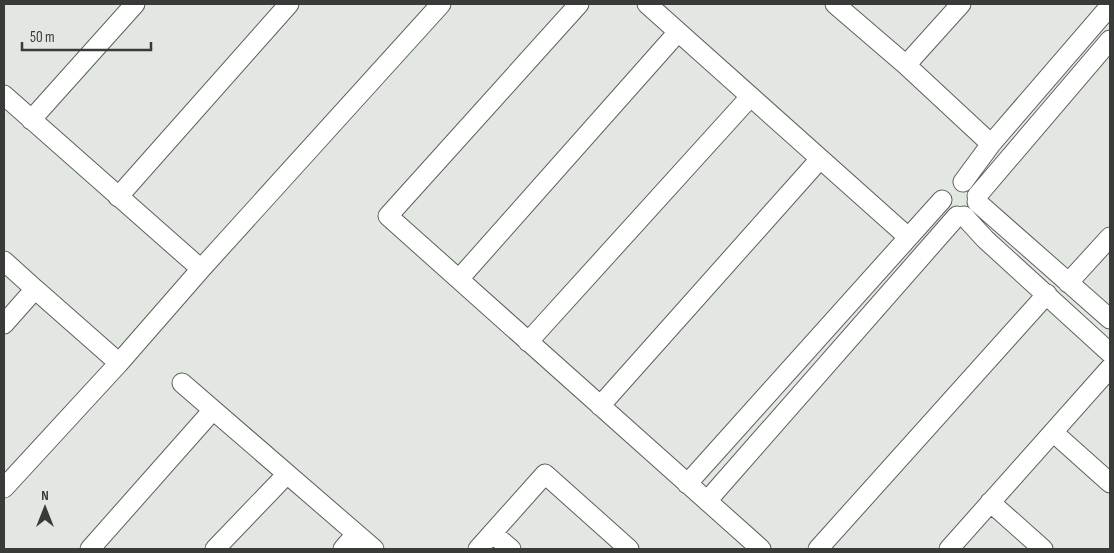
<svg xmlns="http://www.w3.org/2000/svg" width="1114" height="553" font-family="'Sofia Sans Condensed',sans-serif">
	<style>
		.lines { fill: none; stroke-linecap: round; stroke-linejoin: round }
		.minor-casing { stroke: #5c605b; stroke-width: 21 }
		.minor { stroke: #fff; stroke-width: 19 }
	</style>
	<rect width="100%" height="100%" fill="#e3e7e1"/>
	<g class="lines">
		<g class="minor-casing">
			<path id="minor" d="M 579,4 L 388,216 L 761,549
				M 647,4 L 908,237
				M 835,4 L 906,65 L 991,144
				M 906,65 L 961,4
				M 4,95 L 201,269
				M 31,120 L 135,4
				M 963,182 L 991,144 L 1110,6
				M 977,196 L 1110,40
				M 118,197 L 289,4
				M 977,202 L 1110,319
				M 964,216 L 985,239 L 1110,353
				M 4,261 L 35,289
				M 459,279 L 678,32
				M 1068,283 L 1110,237
				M 4,324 L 35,289 L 119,363 L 201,269 L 441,4
				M 528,342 L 750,97
				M 182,383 L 374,549
				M 600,406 L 820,159
				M 1053,432 L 1110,483
				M 687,484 L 942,200
				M 4,488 L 119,363
				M 707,501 L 957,216
				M 990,502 L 1043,549
				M 492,533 L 511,549
				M 90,549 L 213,410
				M 215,549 L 287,474
				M 343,549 L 356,534
				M 478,549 L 545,474 L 629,549
				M 818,549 L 1047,294
				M 949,549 L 1110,368"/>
		</g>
		<use href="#minor" class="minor"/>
	</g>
	<rect width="1114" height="553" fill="none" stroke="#393b39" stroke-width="10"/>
	<g transform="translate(45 508)" stroke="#e3e7e1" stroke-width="4" paint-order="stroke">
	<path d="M0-4L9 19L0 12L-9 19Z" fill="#393b39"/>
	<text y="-8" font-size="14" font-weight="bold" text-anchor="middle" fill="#393b39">N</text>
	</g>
	<path d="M22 42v8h129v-8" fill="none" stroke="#393b39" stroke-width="2.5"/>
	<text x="30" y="42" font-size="15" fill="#393b39" stroke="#e3e7e1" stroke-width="4" paint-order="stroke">50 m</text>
</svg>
